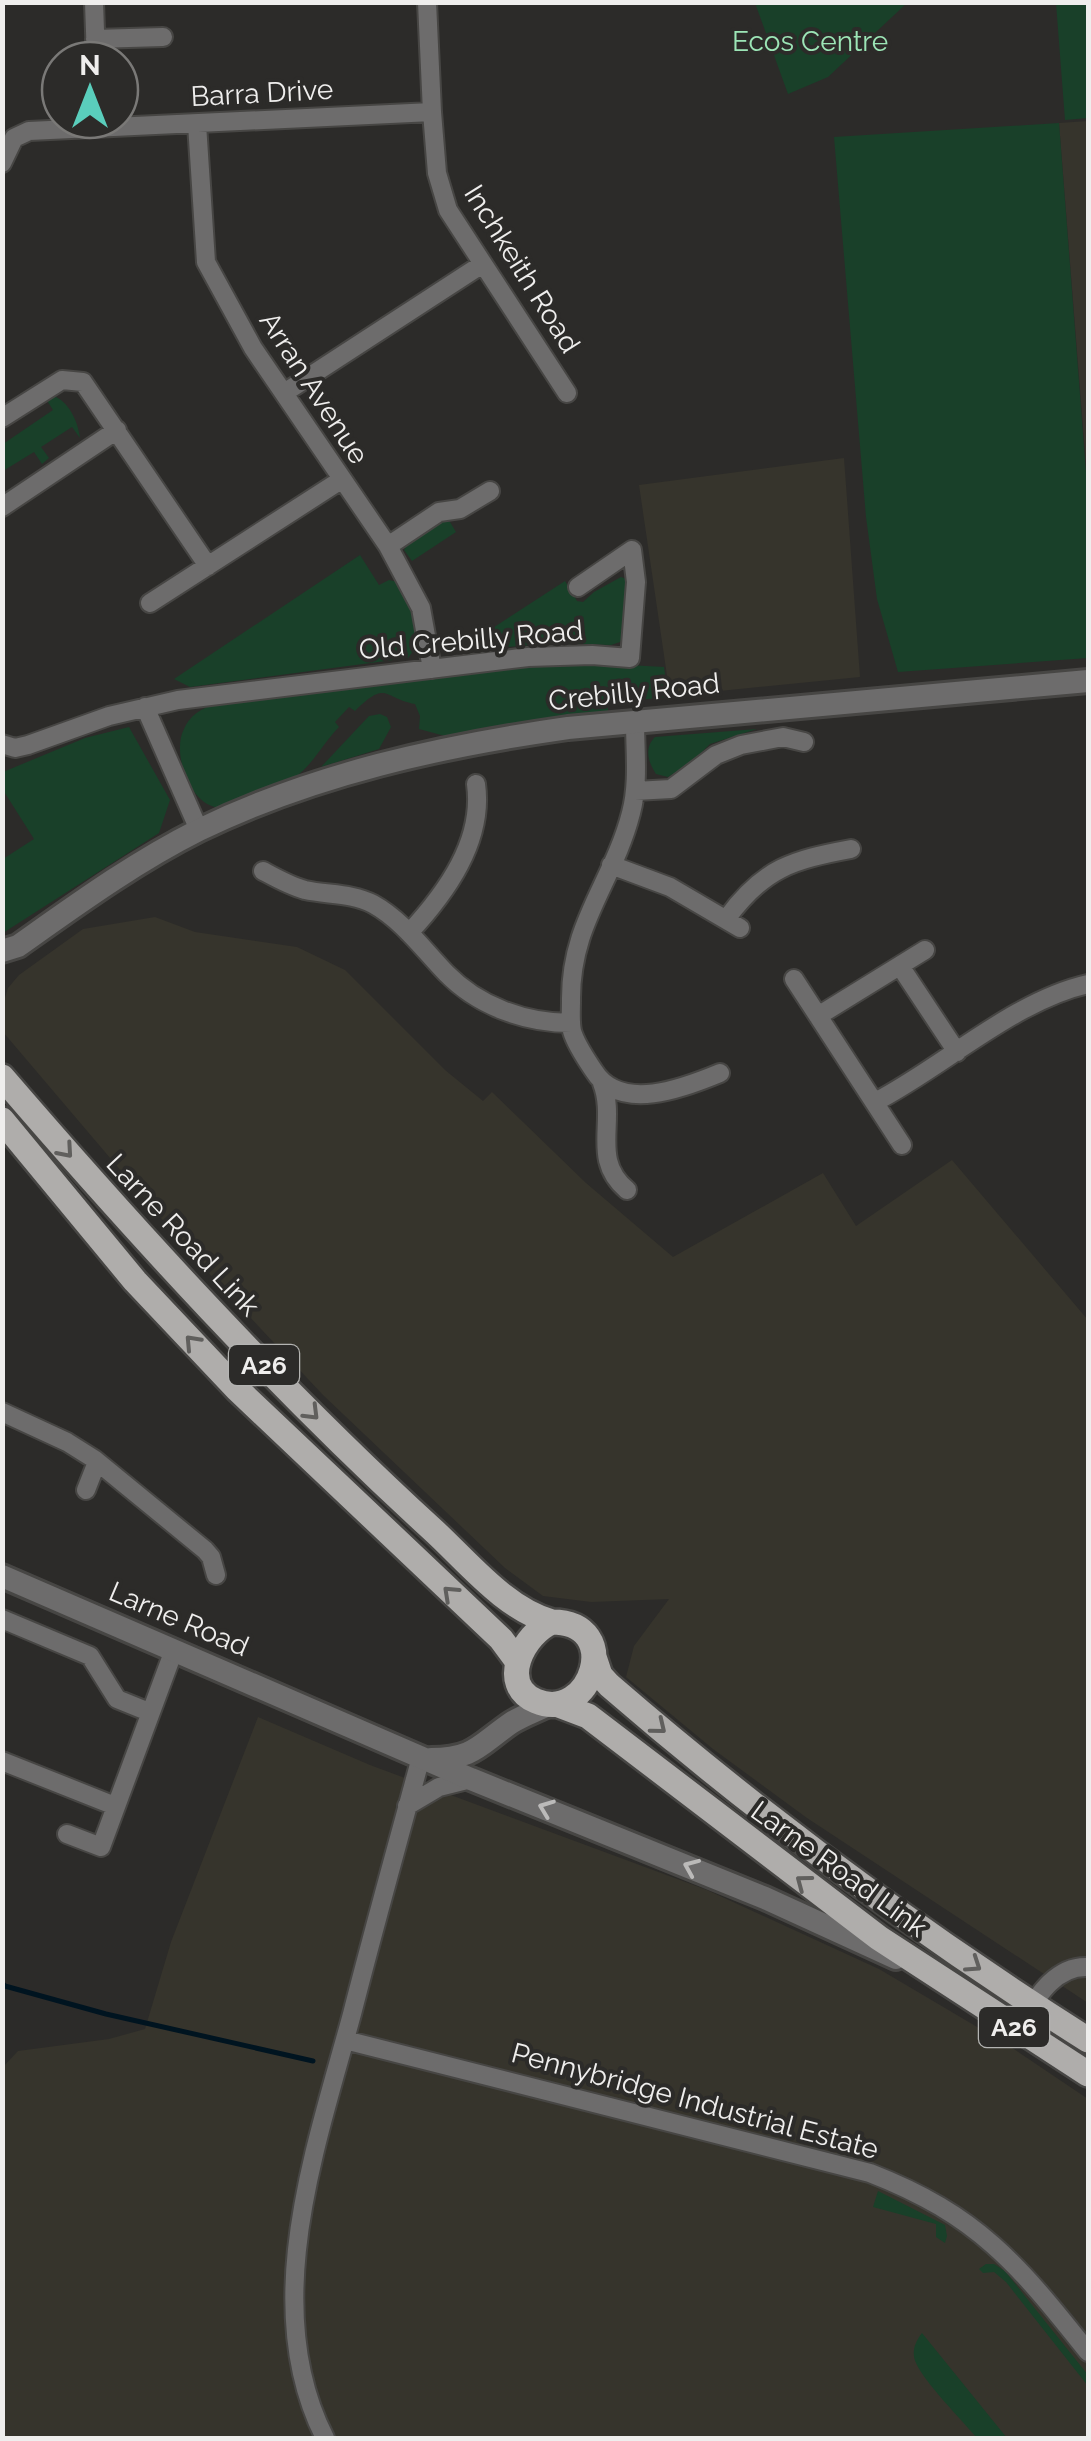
<svg xmlns="http://www.w3.org/2000/svg" width="1091" height="2441" font-family="Raleway,sans-serif">
	<style>
		.built { fill: #36342c }
		.green { fill: #194029 }
		.lines { fill: none; stroke-linecap: round; stroke-linejoin: round }
		.stream { stroke: #001420; stroke-width: 5 }
		.minor-casing { stroke: #474644; stroke-width: 22 }
		.tertiary-casing { stroke: #474644; stroke-width: 28 }
		.primary-casing { stroke: #474644; stroke-width: 30 }
		.minor { stroke: #6d6c6c; stroke-width: 18 }
		.tertiary { stroke: #6d6c6c; stroke-width: 22 }
		.primary { stroke: #afadab; stroke-width: 25 }
		.oneway { stroke: #605f5d }
		.oneway2 { stroke: #bbbab9 }
		.labels { text-anchor: middle; dominant-baseline: central; stroke-width: 8; stroke-linejoin: round; paint-order: stroke }
		.shield { fill: #2c2b29; stroke: #b4b4b2; stroke-width: 2.5 }
		.shield-label { font-size: 25px; font-weight: bold; fill: #efeeed }
		.park-label { font-size: 28px; fill: #9ce5b6; stroke: #2c2b29 }
		.street-label { font-size: 28px; fill: #efeeed; stroke: #2c2b29 }
	</style>
	<rect width="100%" height="100%" fill="#2c2b29"/>
	<path class="built" d="M 1088,121 L 1088,490 L 1059,123 Z
		M 844,458 L 860,677 L 670,696 L 639,485 Z
		M 155,917 L 195,932 L 297,947 L 345,970 L 445,1070 L 483,1101 L 492,1092 L 586,1183 L 673,1257 L 823,1173 L 856,1226 L 952,1160 L 1088,1320 L 1088,2003 L 807,1818 L 713,1749 L 626,1677 L 634,1646 L 669,1599 L 591,1602 L 543,1596 L 505,1568 L 323,1395 L 201,1265 L 3,1032 L 4,1001 L 8,988 L 19,975 L 83,929 Z
		M 258,1717 L 370,1765 L 707,1890 L 879,1969 L 1011,2047 L 1088,2099 L 1088,2438 L 3,2438 L 3,2067 L 18,2051 L 109,2039 L 145,2029 L 171,1942 Z"/>
	<path class="green" d="M 755,3 L 755,2 L 907,3 L 828,77 L 788,94 Z
		M 1056,3 L 1088,3 L 1088,118 L 1065,120 Z
		M 1059,123 L 1088,498 L 1088,658 L 898,672 L 877,599 L 866,517 L 834,137 Z
		M 56,397 C 70,404 78,422 80,438 L 72,427 L 41,447 L 49,458 L 42,464 L 34,452 L 3,471 L 3,444 L 53,410 L 46,399 Z
		M 441,521 L 450,522 L 456,532 L 412,561 L 404,550 L 409,541 Z
		M 360,555 L 379,585 L 389,580 L 398,582 C 411,604 427,637 408,658 L 190,687 L 174,679 Z
		M 621,577 L 629,580 L 625,634 L 620,642 L 611,645 L 552,643 L 497,648 L 486,645 L 479,637 L 565,581 L 577,601 L 583,602 L 594,592 Z
		M 575,662 L 664,667 L 668,697 L 608,703 L 608,714 L 492,726 L 445,736 L 419,729 L 420,716 L 415,704 C 383,698 387,679 355,711 L 349,707 L 335,722 L 339,727 C 324,742 312,766 294,778 C 280,787 230,810 215,807 C 188,801 172,751 184,729 C 191,713 204,708 219,702 L 512,666 Z
		M 380,714 L 387,717 L 391,727 L 379,749 L 321,767 L 369,716 Z
		M 129,727 L 170,800 L 159,833 L 3,933 L 3,859 L 34,839 L 3,790 L 3,772 L 85,738 Z
		M 757,729 L 710,744 L 693,761 L 668,777 L 656,774 C 648,762 644,748 655,737 Z
		M 878,2191 L 945,2225 L 947,2236 L 945,2243 L 936,2237 L 936,2224 L 873,2207 Z
		M 986,2264 L 994,2264 L 1005,2271 L 1088,2375 L 1088,2386 L 1006,2282 L 994,2272 L 983,2273 L 979,2269 Z
		M 922,2333 L 1007,2438 L 977,2438 C 961,2419 925,2383 916,2363 C 911,2352 915,2342 922,2333 Z"/>
	<g class="lines">
		<path class="stream" d="M 2,1983 L 5,1986 L 106,2014 L 313,2061"/>
		<g class="minor-casing">
			<path id="minor" d="M 94,2 L 96,60
				M 95,39 L 163,37
				M 432,112 L 437,173 L 448,210 L 567,393
				M 197,124 L 206,262 L 253,348 L 388,546 L 421,608 L 432,669
				M 2,163 L 14,138 L 29,131 L 432,112 L 427,2
				M 284,393 L 481,265
				M 2,418 L 62,380 L 83,382 L 208,566
				M 2,507 L 117,430
				M 388,546 L 439,512 L 460,509 L 490,491
				M 150,603 L 341,480
				M 145,707 L 199,830
				M 635,721 C 635,752 639,783 631,813 C 613,883 570,923 571,1001 C 571,1011 570,1021 572,1031 C 576,1045 586,1059 594,1071 C 620,1113 684,1088 720,1073
				M 2,744 L 15,748 L 28,745 L 109,716 L 178,700 L 528,657 L 592,655 L 630,658 L 636,582 L 632,550 L 578,587
				M 635,791 L 671,789 L 716,755 L 741,745 L 783,737 L 804,742
				M 611,865 L 670,887 L 740,928
				M 263,871 C 276,878 290,886 305,890 C 328,895 352,893 373,904 C 402,920 423,949 446,973 C 478,1006 525,1023 571,1023
				M 727,918 C 764,868 792,860 851,849
				M 409,933 C 446,893 484,841 476,784
				M 900,966 L 957,1052
				M 794,979 L 902,1145
				M 818,1016 L 925,950
				M 602,1083 C 617,1122 590,1159 627,1190
				M 875,1102 C 943,1067 1013,1001 1088,984
				M 2,1412 L 67,1442 L 94,1459 L 205,1550 L 211,1557 L 216,1575
				M 86,1490 L 97,1462
				M 2,1619 L 90,1656 L 117,1699 L 149,1712
				M 2,1761 L 115,1806
				M 407,1806 L 439,1787 L 471,1779
				M 67,1834 L 101,1847 L 174,1650
				M 1016,2029 C 1034,2002 1053,1965 1088,1967
				M 345,2040 L 870,2173 C 978,2215 1018,2264 1088,2352
				M 325,2438 C 258,2307 316,2147 352,2014 C 374,1928 398,1842 421,1757"/>
		</g>
		<g class="tertiary-casing">
			<path id="tertiary" d="M 2,951 L 18,946 C 76,905 135,862 199,830 C 314,774 442,746 568,728 L 1088,681
				M 2,1576 L 471,1779 L 765,1898 L 896,1958
				M 431,1759 C 474,1759 479,1745 511,1723 C 522,1716 536,1711 548,1705"/>
		</g>
		<g class="primary-casing">
			<path id="primary" d="M 2,1077 C 138,1235 279,1389 433,1530 C 468,1562 505,1609 552,1622
				M 2,1120 L 135,1281 L 237,1389 L 501,1639 L 518,1662
				M 552,1622 C 625,1622 591,1724 536,1701 C 497,1685 524,1633 552,1622 Z
				M 594,1657 L 600,1675 L 609,1685 C 759,1815 921,1934 1088,2040
				M 559,1705 L 588,1716 L 879,1938 L 1088,2074"/>
		</g>
		<use href="#minor" class="minor"/>
		<use href="#tertiary" class="tertiary"/>
		<use href="#primary" class="primary"/>
	</g>
	<defs><path id="oneway-chevron" d="M-2-3.5L2.5 0L-2 3.5" fill="none" stroke-width="1.6" stroke-linecap="round" stroke-linejoin="round" transform="scale(2.5)"/></defs>
	<g class="oneway">
		<use href="#oneway-chevron" transform="translate(66 1151) rotate(49)"/>
		<use href="#oneway-chevron" transform="translate(192 1342) rotate(-133)"/>
		<use href="#oneway-chevron" transform="translate(312 1413) rotate(45)"/>
		<use href="#oneway-chevron" transform="translate(450 1593) rotate(-137)"/>
		<use href="#oneway-chevron" transform="translate(659 1727) rotate(39)"/>
		<use href="#oneway-chevron" transform="translate(803 1882) rotate(-143)"/>
		<use href="#oneway-chevron" transform="translate(974 1965) rotate(34)"/>
	</g>
	<g class="oneway2">
		<use href="#oneway-chevron" transform="translate(546 1808) rotate(-159)"/>
		<use href="#oneway-chevron" transform="translate(691 1867) rotate(-157)"/>
	</g>
	<g class="labels">
		<g class="shield">
			<rect x="229" y="1345" width="70" height="40" rx="8"/>
			<rect x="979" y="2007" width="70" height="40" rx="8"/>
		</g>
		<g class="shield-label">
			<text x="264" y="1365">A26</text>
			<text x="1014" y="2027">A26</text>
		</g>
		<g class="park-label">
			<text x="810" y="41">Ecos Centre</text>
		</g>
		<g class="street-label">
			<text transform="translate(262 93) rotate(-3)">Barra Drive</text>
			<text transform="translate(522 269) rotate(58)">Inchkeith Road</text>
			<text transform="translate(314 388) rotate(57)">Arran Avenue</text>
			<text transform="translate(471 640) rotate(-5)">Old Crebilly Road</text>
			<text transform="translate(634 692) rotate(-6)">Crebilly Road</text>
			<text transform="translate(183 1235) rotate(47)">Larne Road Link</text>
			<text transform="translate(179 1619) rotate(23)">Larne Road</text>
			<text transform="translate(839 1869) rotate(36)">Larne Road Link</text>
			<text transform="translate(695 2101) rotate(15)">Pennybridge Industrial Estate</text>
		</g>
	</g>
	<rect width="1091" height="2441" fill="none" stroke="#efeeed" stroke-width="10"/>
	<g transform="translate(90 90)"><circle r="48" fill="#2c2b29" stroke="#7a7977" stroke-width="2.5"/>
	<path d="M0-8L18 38L0 25L-18 38Z" fill="#5acebc"/>
	<text y="-15" font-size="28" font-weight="bold" text-anchor="middle" fill="#efeeed">N</text>
	</g>
</svg>
